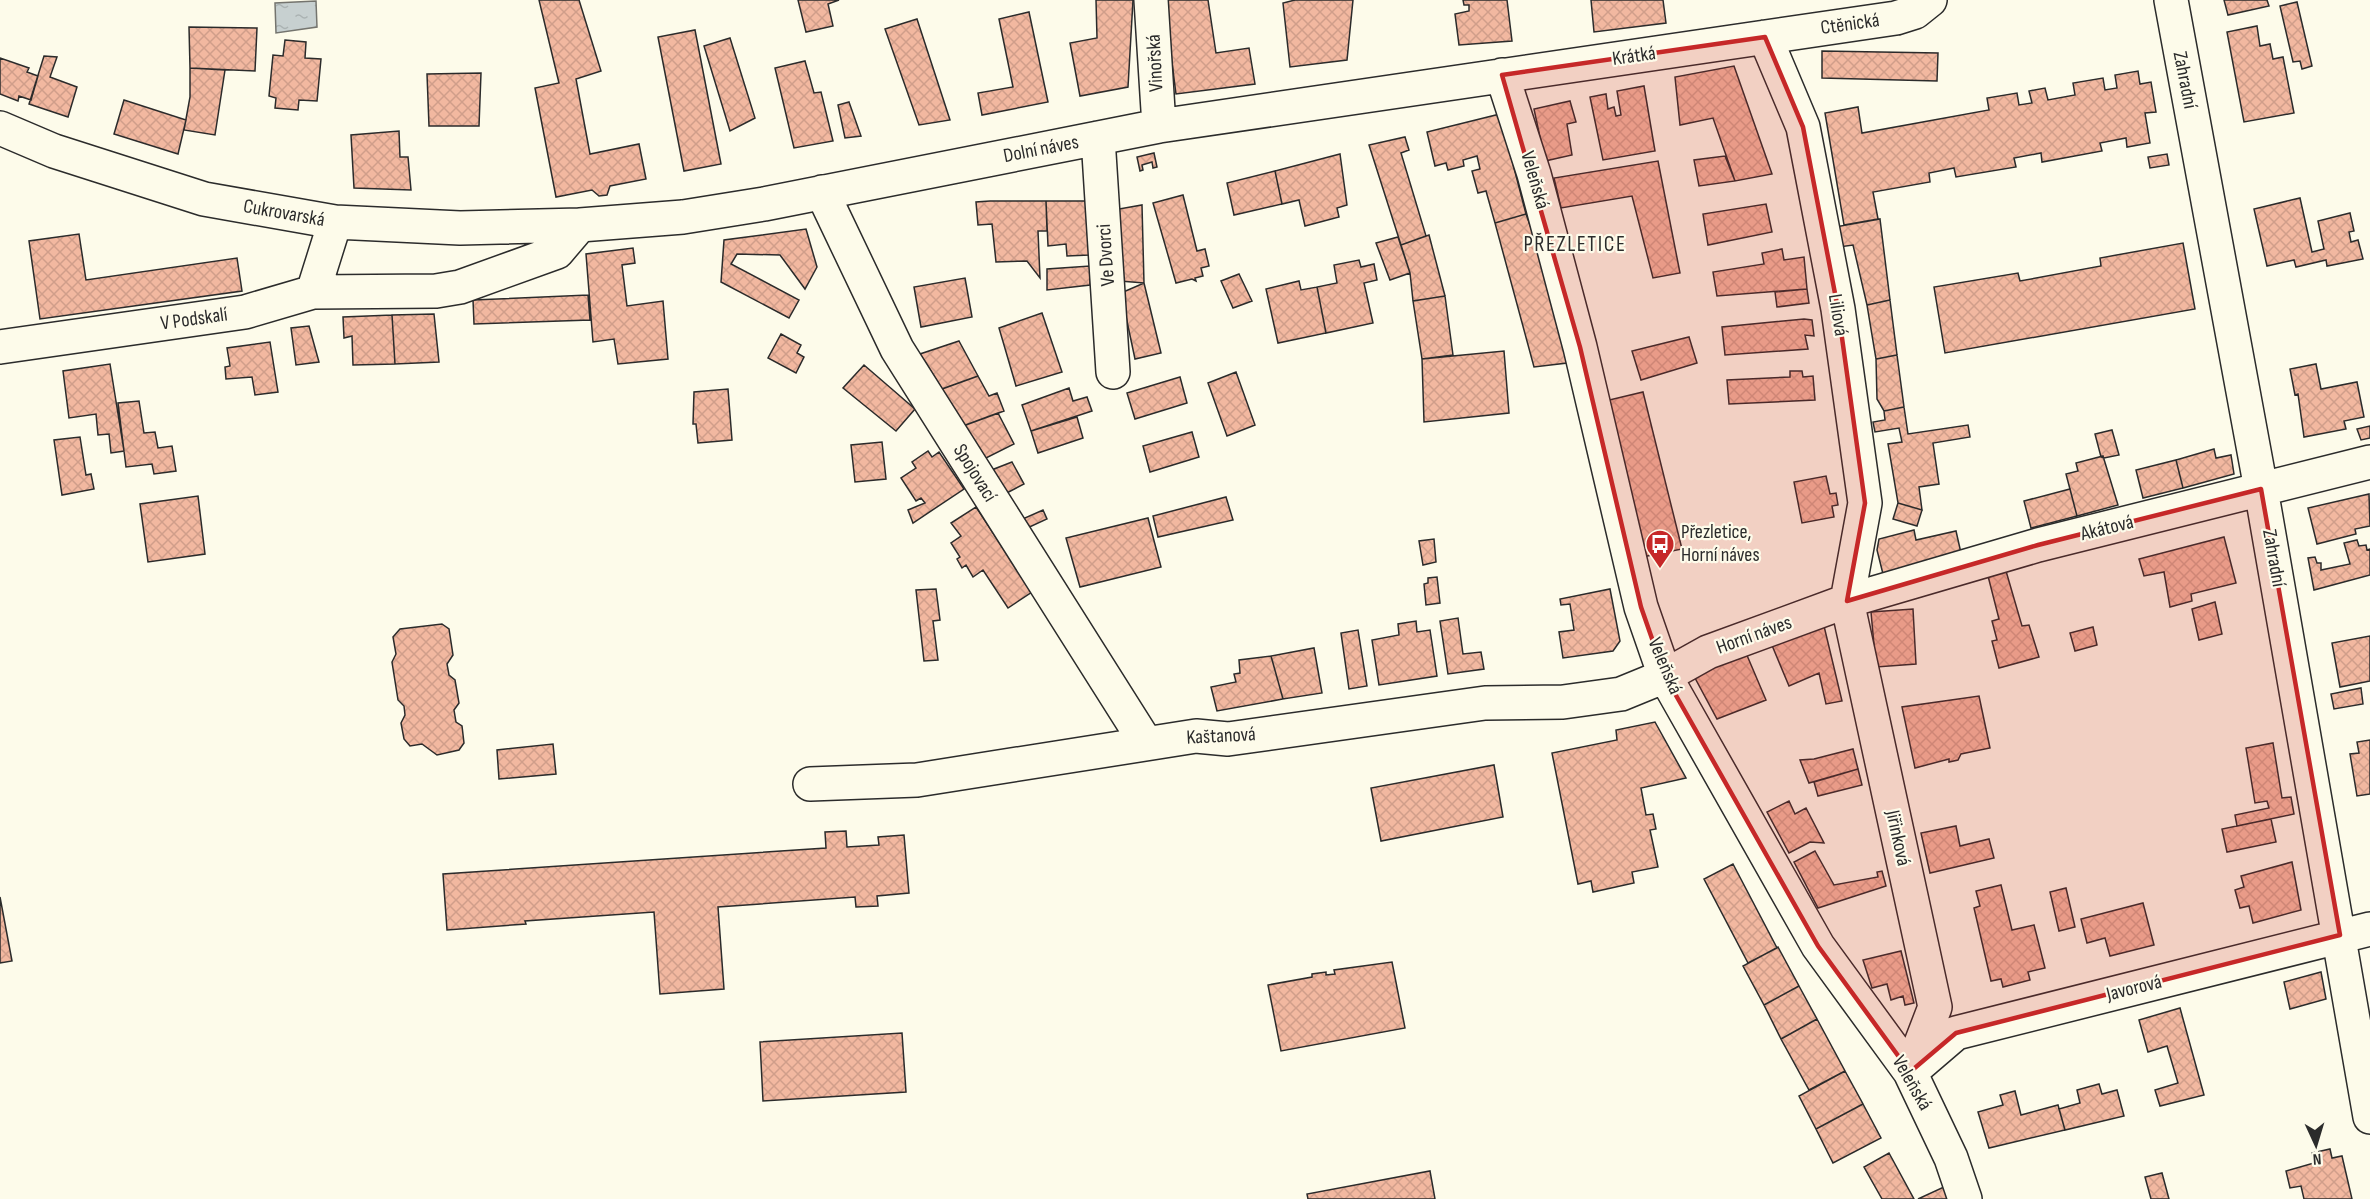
<svg xmlns="http://www.w3.org/2000/svg" width="2370" height="1199" font-family="'Sofia Sans Condensed',sans-serif">
	<style>
		.water { fill: url(#water-ripples); stroke: #74746e; stroke-width: 1.5 }
		.building { fill: url(#building-cross-hatch); stroke: #2b2b2b; stroke-width: 1.5 }
		.lines { fill: none; stroke-linecap: round; stroke-linejoin: round }
		.minor-casing { stroke: #2b2b2b; stroke-width: 36 }
		.minor { stroke: #fdfbea; stroke-width: 33 }
		.marked { fill: #c62828; fill-opacity: 0.2; stroke: #c62828; stroke-width: 4.5; stroke-linejoin: round }
		.labels { text-anchor: middle; dominant-baseline: central; stroke-width: 4.5; stroke-linejoin: round; paint-order: stroke }
		.street-label { font-size: 20px; fill: #2b2b2b; stroke: #fdfbea }
		.poi-label { font-size: 20px; fill: #2b2b2b; stroke: #fdfbea; text-anchor: start }
		.quarter-label { font-size: 22px; letter-spacing: 1.5px; fill: #2b2b2b; stroke: #fdfbea }
	</style>
	<defs>
		<pattern id="water-ripples" width="26" height="14" patternUnits="userSpaceOnUse" patternTransform="scale(1.5)"><rect width="26" height="14" fill="#c7d0d0"/><path d="M2 4q2-2 4 0t4 0M15 11q2-2 4 0t4 0" fill="none" stroke="#abb3b3"/></pattern>
		<pattern id="building-cross-hatch" width="8" height="8" patternUnits="userSpaceOnUse" patternTransform="scale(1.5)"><rect width="8" height="8" fill="#f2b8a0"/><path d="M0 0l8 8M0 8l8-8" fill="none" stroke="#d09e8a"/></pattern>
	</defs>
	<rect width="100%" height="100%" fill="#fdfbea"/>
	<path class="water" d="M 316,1 L 317,27 L 276,33 L 275,3 Z"/>
	<path class="building" d="M 539,0 L 579,0 L 601,71 L 576,79 L 590,154 L 639,144 L 646,179 L 610,186 L 607,195 L 599,196 L 592,190 L 556,197 L 535,88 L 559,83 Z
		M 798,0 L 839,0 L 828,4 L 833,26 L 806,32 Z
		M 1096,0 L 1133,0 L 1128,87 L 1080,96 L 1070,43 L 1097,38 Z
		M 1164,0 L 1208,0 L 1216,53 L 1249,48 L 1255,84 L 1176,94 Z
		M 1353,0 L 1347,60 L 1290,67 L 1283,3 L 1295,0 Z
		M 1463,0 L 1507,0 L 1512,41 L 1459,45 L 1455,14 L 1469,11 L 1469,5 L 1464,5 Z
		M 1591,0 L 1663,0 L 1666,23 L 1594,32 Z
		M 2224,0 L 2267,0 L 2269,6 L 2228,15 Z
		M 2297,2 L 2312,66 L 2302,69 L 2300,61 L 2293,62 L 2280,6 Z
		M 1029,12 L 1048,102 L 982,115 L 978,93 L 1013,87 L 999,19 Z
		M 917,19 L 950,120 L 919,125 L 885,29 Z
		M 2257,26 L 2260,46 L 2270,44 L 2273,59 L 2283,57 L 2294,113 L 2244,122 L 2227,32 Z
		M 189,27 L 257,28 L 255,71 L 190,68 Z
		M 695,30 L 721,164 L 684,171 L 658,37 Z
		M 730,38 L 755,118 L 730,131 L 704,46 Z
		M 285,40 L 306,42 L 305,58 L 321,59 L 317,101 L 299,100 L 298,110 L 275,108 L 276,98 L 269,96 L 273,55 L 283,56 Z
		M 1822,51 L 1938,53 L 1937,81 L 1822,78 Z
		M 44,56 L 57,57 L 50,77 L 77,87 L 68,117 L 29,104 Z
		M 0,58 L 29,68 L 27,72 L 38,76 L 31,100 L 19,96 L 18,101 L 0,94 Z
		M 805,61 L 814,93 L 821,92 L 833,141 L 794,148 L 775,68 Z
		M 1734,66 L 1772,174 L 1735,181 L 1713,118 L 1680,125 L 1675,77 Z
		M 190,68 L 225,70 L 215,135 L 184,130 L 190,97 Z
		M 2138,71 L 2140,84 L 2151,82 L 2156,112 L 2145,113 L 2150,143 L 2127,147 L 2126,138 L 2100,143 L 2102,151 L 2042,162 L 2041,153 L 2014,158 L 2016,167 L 1956,177 L 1954,168 L 1929,173 L 1930,182 L 1873,192 L 1878,219 L 1844,225 L 1825,113 L 1858,107 L 1862,133 L 1989,110 L 1987,98 L 2017,93 L 2019,105 L 2032,103 L 2029,91 L 2045,88 L 2048,100 L 2075,95 L 2073,83 L 2103,78 L 2105,90 L 2117,88 L 2115,75 Z
		M 481,73 L 479,126 L 429,126 L 427,74 Z
		M 1644,86 L 1655,151 L 1603,160 L 1590,97 L 1606,94 L 1608,109 L 1614,107 L 1616,116 L 1621,115 L 1617,91 Z
		M 124,100 L 186,120 L 178,154 L 114,134 Z
		M 1570,101 L 1576,122 L 1567,124 L 1572,155 L 1545,161 L 1534,109 Z
		M 849,102 L 861,136 L 845,138 L 838,105 Z
		M 1500,114 L 1526,214 L 1495,223 L 1486,191 L 1478,193 L 1472,171 L 1480,169 L 1477,156 L 1463,160 L 1464,166 L 1448,170 L 1446,163 L 1435,166 L 1427,132 Z
		M 399,131 L 400,157 L 408,157 L 411,190 L 354,188 L 351,135 Z
		M 1405,137 L 1409,150 L 1401,153 L 1426,236 L 1401,245 L 1369,145 Z
		M 1154,153 L 1157,167 L 1153,168 L 1152,162 L 1142,165 L 1143,170 L 1140,171 L 1137,157 Z
		M 1340,154 L 1347,205 L 1337,208 L 1339,217 L 1305,226 L 1299,200 L 1282,204 L 1275,171 Z
		M 2167,154 L 2169,165 L 2150,168 L 2148,157 Z
		M 1725,156 L 1735,181 L 1699,186 L 1694,160 Z
		M 1658,161 L 1680,273 L 1653,278 L 1632,196 L 1561,208 L 1554,178 Z
		M 1275,171 L 1282,204 L 1234,215 L 1227,183 Z
		M 1183,195 L 1197,251 L 1205,249 L 1209,266 L 1201,268 L 1203,276 L 1195,278 L 1196,281 L 1192,279 L 1176,283 L 1153,203 Z
		M 2300,198 L 2312,252 L 2324,249 L 2318,221 L 2350,213 L 2354,231 L 2349,232 L 2351,242 L 2358,240 L 2363,259 L 2327,266 L 2326,260 L 2296,267 L 2294,260 L 2267,266 L 2254,209 Z
		M 990,201 L 1046,201 L 1047,231 L 1038,231 L 1040,278 L 1027,261 L 996,262 L 992,224 L 978,225 L 976,202 Z
		M 1046,201 L 1088,201 L 1089,255 L 1067,256 L 1066,244 L 1048,246 Z
		M 1766,204 L 1772,232 L 1708,245 L 1703,214 Z
		M 1142,205 L 1144,283 L 1120,281 L 1113,210 Z
		M 1526,214 L 1551,283 L 1567,363 L 1534,367 L 1495,223 Z
		M 1880,219 L 1890,300 L 1867,305 L 1853,245 L 1839,247 L 1835,227 Z
		M 806,229 L 817,267 L 805,289 L 780,255 L 737,254 L 731,264 L 799,300 L 789,318 L 721,282 L 724,240 Z
		M 79,234 L 86,280 L 237,258 L 242,291 L 40,319 L 29,241 Z
		M 1429,235 L 1445,296 L 1413,301 L 1410,273 L 1401,245 Z
		M 1398,237 L 1410,273 L 1390,280 L 1376,243 Z
		M 2183,243 L 2195,309 L 1945,353 L 1934,287 L 2018,273 L 2020,281 L 2101,266 L 2100,258 Z
		M 633,248 L 635,263 L 622,265 L 627,306 L 663,301 L 668,359 L 618,364 L 614,339 L 593,342 L 586,254 Z
		M 1782,249 L 1784,260 L 1804,257 L 1807,289 L 1717,296 L 1713,272 L 1764,264 L 1762,253 Z
		M 1359,260 L 1361,267 L 1374,264 L 1377,280 L 1364,283 L 1373,323 L 1326,333 L 1317,287 L 1337,283 L 1334,265 Z
		M 1090,266 L 1090,285 L 1047,290 L 1047,269 Z
		M 1239,274 L 1252,301 L 1233,308 L 1221,281 Z
		M 965,278 L 972,317 L 921,327 L 914,287 Z
		M 1299,281 L 1301,290 L 1317,287 L 1326,333 L 1278,343 L 1266,289 Z
		M 1144,283 L 1161,353 L 1135,359 L 1121,293 Z
		M 1807,289 L 1809,303 L 1777,307 L 1775,292 Z
		M 588,295 L 590,320 L 474,324 L 473,300 Z
		M 1445,296 L 1453,355 L 1422,359 L 1413,301 Z
		M 1890,300 L 1897,355 L 1876,359 L 1867,305 Z
		M 1042,313 L 1062,372 L 1016,386 L 999,328 Z
		M 434,314 L 439,362 L 395,364 L 392,315 Z
		M 392,315 L 395,364 L 353,365 L 352,336 L 344,338 L 343,317 Z
		M 1804,319 L 1812,320 L 1814,336 L 1805,335 L 1808,349 L 1725,355 L 1722,327 Z
		M 309,326 L 319,362 L 296,365 L 291,328 Z
		M 781,334 L 801,345 L 797,353 L 804,357 L 796,373 L 768,358 Z
		M 1689,337 L 1697,363 L 1641,380 L 1632,351 Z
		M 959,341 L 978,376 L 942,389 L 920,354 Z
		M 270,342 L 278,392 L 255,395 L 252,377 L 226,379 L 225,367 L 230,366 L 227,348 Z
		M 1504,351 L 1509,413 L 1424,422 L 1422,359 Z
		M 1897,355 L 1904,407 L 1884,411 L 1877,399 L 1876,359 Z
		M 110,364 L 124,451 L 111,453 L 109,434 L 98,435 L 96,414 L 69,418 L 63,371 Z
		M 2316,364 L 2321,389 L 2357,382 L 2364,417 L 2344,421 L 2346,429 L 2304,437 L 2298,394 L 2295,395 L 2290,369 Z
		M 864,365 L 915,409 L 896,431 L 843,388 Z
		M 1790,371 L 1802,371 L 1803,377 L 1813,376 L 1815,400 L 1729,404 L 1727,380 L 1790,377 Z
		M 1236,372 L 1255,425 L 1227,436 L 1208,383 Z
		M 978,376 L 989,396 L 997,393 L 1004,411 L 963,426 L 942,389 Z
		M 1180,377 L 1187,403 L 1135,419 L 1127,393 Z
		M 1069,388 L 1073,401 L 1087,397 L 1092,411 L 1031,431 L 1022,405 Z
		M 728,389 L 732,440 L 698,443 L 696,424 L 693,424 L 694,392 Z
		M 1643,392 L 1682,549 L 1642,557 L 1605,401 Z
		M 139,401 L 144,433 L 155,432 L 158,448 L 172,446 L 176,471 L 154,474 L 152,464 L 126,467 L 118,403 Z
		M 1904,407 L 1908,434 L 1968,425 L 1970,437 L 1933,443 L 1939,484 L 1919,487 L 1922,510 L 1898,503 L 1888,444 L 1902,442 L 1899,428 L 1875,432 L 1873,422 L 1885,420 L 1884,411 Z
		M 998,413 L 1014,444 L 982,460 L 963,426 Z
		M 1077,417 L 1083,438 L 1038,453 L 1031,431 Z
		M 2370,426 L 2370,438 L 2361,440 L 2357,429 Z
		M 2112,430 L 2119,455 L 2104,458 L 2101,457 L 2095,434 Z
		M 1192,432 L 1199,457 L 1150,472 L 1143,446 Z
		M 80,437 L 86,475 L 91,474 L 94,489 L 62,495 L 54,440 Z
		M 882,442 L 886,479 L 855,482 L 851,445 Z
		M 2214,449 L 2216,458 L 2231,455 L 2234,474 L 2183,488 L 2176,460 Z
		M 928,451 L 932,457 L 939,452 L 964,489 L 913,523 L 908,510 L 925,503 L 921,498 L 916,501 L 901,478 L 916,468 L 912,462 Z
		M 2103,456 L 2118,505 L 2077,516 L 2066,474 L 2078,471 L 2076,463 Z
		M 2176,460 L 2183,488 L 2143,498 L 2136,470 Z
		M 1012,462 L 1024,484 L 1003,495 L 989,471 Z
		M 1826,476 L 1830,494 L 1836,493 L 1838,505 L 1832,506 L 1834,517 L 1802,523 L 1794,482 Z
		M 2070,489 L 2077,516 L 2031,528 L 2024,501 Z
		M 2369,494 L 2370,526 L 2355,529 L 2356,534 L 2317,544 L 2308,508 Z
		M 198,496 L 205,554 L 148,562 L 140,504 Z
		M 1226,497 L 1233,520 L 1158,537 L 1153,516 Z
		M 1898,503 L 1922,510 L 1917,526 L 1893,519 Z
		M 976,507 L 1032,592 L 1008,608 L 983,570 L 973,577 L 966,565 L 962,568 L 957,559 L 960,557 L 951,543 L 961,536 L 951,523 Z
		M 1043,510 L 1047,519 L 1023,530 L 1018,521 Z
		M 1148,518 L 1161,567 L 1080,587 L 1066,538 Z
		M 1914,530 L 1916,540 L 1956,531 L 1961,553 L 1883,574 L 1877,550 L 1879,539 Z
		M 2224,537 L 2236,583 L 2191,594 L 2192,601 L 2170,607 L 2164,572 L 2144,576 L 2139,559 Z
		M 1434,539 L 1436,562 L 1423,565 L 1419,541 Z
		M 2357,540 L 2359,546 L 2366,545 L 2367,550 L 2370,549 L 2370,575 L 2314,590 L 2308,558 L 2315,557 L 2317,563 L 2321,563 L 2321,570 L 2350,564 L 2344,543 Z
		M 2006,571 L 2022,626 L 2029,625 L 2039,657 L 1999,668 L 1992,641 L 1997,640 L 1992,621 L 1999,619 L 1988,576 Z
		M 1437,577 L 1440,603 L 1426,605 L 1424,584 L 1428,583 L 1428,578 Z
		M 936,589 L 940,620 L 933,621 L 938,660 L 924,661 L 916,590 Z
		M 1610,589 L 1620,641 L 1613,651 L 1563,658 L 1559,632 L 1574,630 L 1570,604 L 1561,605 L 1560,599 Z
		M 2215,602 L 2222,634 L 2199,640 L 2192,609 Z
		M 1913,609 L 1916,664 L 1876,667 L 1871,612 Z
		M 1458,618 L 1463,654 L 1481,652 L 1484,669 L 1448,674 L 1440,621 Z
		M 1416,621 L 1417,632 L 1430,630 L 1437,676 L 1379,685 L 1372,640 L 1399,635 L 1398,624 Z
		M 442,624 L 449,629 L 453,655 L 447,664 L 449,675 L 455,680 L 459,703 L 454,710 L 456,722 L 462,726 L 464,743 L 459,750 L 437,755 L 422,744 L 410,746 L 404,739 L 401,723 L 405,715 L 404,706 L 398,700 L 392,662 L 396,654 L 393,637 L 400,629 Z
		M 1824,626 L 1842,701 L 1826,704 L 1819,673 L 1789,686 L 1771,643 Z
		M 2093,627 L 2097,645 L 2075,651 L 2070,633 Z
		M 1358,630 L 1367,686 L 1349,689 L 1341,633 Z
		M 2370,636 L 2370,681 L 2340,687 L 2332,643 Z
		M 1314,648 L 1322,693 L 1283,699 L 1271,656 Z
		M 1746,653 L 1766,700 L 1717,719 L 1695,678 L 1698,673 Z
		M 1271,656 L 1283,699 L 1217,711 L 1211,687 L 1236,682 L 1234,674 L 1240,673 L 1239,660 Z
		M 2361,688 L 2363,704 L 2334,709 L 2331,694 Z
		M 1979,696 L 1990,748 L 1961,754 L 1958,760 L 1949,762 L 1949,759 L 1915,768 L 1902,707 Z
		M 1655,722 L 1686,778 L 1641,788 L 1646,815 L 1653,814 L 1656,829 L 1650,830 L 1658,867 L 1632,872 L 1634,883 L 1593,892 L 1591,881 L 1578,884 L 1552,753 L 1617,740 L 1616,730 Z
		M 2370,740 L 2370,794 L 2357,796 L 2350,754 L 2359,753 L 2357,742 Z
		M 2273,743 L 2282,798 L 2291,797 L 2294,814 L 2237,826 L 2235,815 L 2269,808 L 2267,801 L 2255,803 L 2246,748 Z
		M 553,744 L 556,774 L 499,779 L 497,750 Z
		M 1853,749 L 1858,769 L 1809,783 L 1800,760 L 1814,759 Z
		M 1494,765 L 1503,817 L 1381,841 L 1371,788 Z
		M 1858,769 L 1862,785 L 1818,796 L 1814,782 Z
		M 1789,801 L 1795,814 L 1806,808 L 1824,843 L 1810,842 L 1789,853 L 1767,812 Z
		M 2271,819 L 2276,842 L 2227,852 L 2222,829 Z
		M 1956,826 L 1960,846 L 1989,839 L 1994,858 L 1930,873 L 1921,833 Z
		M 846,831 L 847,847 L 879,845 L 878,837 L 904,835 L 909,893 L 877,896 L 878,906 L 856,907 L 855,897 L 718,907 L 724,989 L 660,994 L 654,912 L 525,921 L 526,924 L 447,930 L 443,874 L 826,848 L 825,832 Z
		M 1815,851 L 1834,885 L 1878,877 L 1877,872 L 1882,871 L 1886,886 L 1818,908 L 1794,862 Z
		M 2292,862 L 2301,910 L 2253,923 L 2249,906 L 2240,908 L 2235,890 L 2244,887 L 2241,876 Z
		M 1733,864 L 1777,948 L 1748,963 L 1704,879 Z
		M 2001,885 L 2012,930 L 2034,925 L 2045,968 L 2028,972 L 2030,980 L 2003,987 L 2001,979 L 1991,981 L 1974,908 L 1980,906 L 1976,891 Z
		M 2066,888 L 2075,927 L 2059,931 L 2050,892 Z
		M 0,897 L 12,961 L 0,963 Z
		M 2143,903 L 2154,945 L 2110,956 L 2105,938 L 2087,943 L 2081,919 Z
		M 1778,947 L 1799,986 L 1764,1005 L 1743,966 Z
		M 1901,951 L 1914,1003 L 1905,1005 L 1903,996 L 1891,1000 L 1887,984 L 1872,988 L 1863,960 Z
		M 1392,962 L 1405,1028 L 1281,1051 L 1268,985 L 1312,977 L 1312,974 L 1326,972 L 1326,975 L 1335,974 L 1334,970 Z
		M 2321,972 L 2326,999 L 2290,1009 L 2284,982 Z
		M 1799,986 L 1817,1019 L 1781,1039 L 1764,1005 Z
		M 2180,1008 L 2204,1095 L 2160,1106 L 2155,1090 L 2178,1083 L 2167,1046 L 2148,1052 L 2139,1020 Z
		M 1817,1019 L 1845,1071 L 1809,1090 L 1781,1039 Z
		M 902,1033 L 906,1092 L 763,1101 L 760,1042 Z
		M 1845,1071 L 1863,1104 L 1816,1129 L 1799,1096 Z
		M 2099,1084 L 2102,1094 L 2117,1090 L 2124,1116 L 2065,1130 L 2059,1109 L 2080,1103 L 2077,1090 Z
		M 2015,1091 L 2021,1115 L 2058,1105 L 2065,1130 L 1989,1148 L 1978,1112 L 2003,1105 L 2000,1095 Z
		M 1863,1104 L 1881,1138 L 1833,1163 L 1816,1129 Z
		M 2330,1149 L 2332,1158 L 2342,1156 L 2352,1199 L 2304,1199 L 2301,1186 L 2290,1188 L 2286,1171 L 2314,1163 L 2312,1153 Z
		M 1889,1153 L 1914,1199 L 1882,1199 L 1864,1167 Z
		M 1430,1171 L 1435,1199 L 1308,1199 L 1307,1194 Z
		M 2162,1173 L 2169,1199 L 2151,1199 L 2145,1177 Z
		M 1946,1186 L 1950,1199 L 1918,1199 Z"/>
	<g class="lines">
		<g class="minor-casing">
			<path id="minor" d="M 1151,0 L 1159,126
				M 2171,0 L 2261,489 L 2370,1117
				M 1765,37 L 1803,127 L 1838,309 L 1865,503 L 1847,601 L 1935,1007 L 1910,1072
				M 1502,75 L 1534,174 L 1580,347 L 1641,607 L 1665,676 L 1818,946 L 1910,1072 L 1951,1158 L 1965,1199
				M 0,128 L 54,151 L 204,199 L 335,222 L 460,228 L 580,225 L 683,217 L 764,204 L 1159,126 L 1896,18 L 1915,12 L 1930,0
				M 1098,138 L 1113,372
				M 822,192 L 897,349 L 1146,743
				M 313,292 L 436,291 L 460,287 L 557,252 L 580,225
				M 0,347 L 245,312 L 313,292 L 335,222
				M 810,784 L 917,780 L 1196,736 L 1228,739 L 1485,703 L 1563,702 L 1621,694 L 1665,676 L 1708,652 L 1847,601 L 2038,545 L 2370,462
				M 1914,1069 L 1956,1033 L 2370,929"/>
		</g>
		<use href="#minor" class="minor"/>
	</g>
	<path class="marked" d="M 1765,37 L 1803,127 L 1838,309 L 1865,503 L 1847,601 L 2038,545 L 2261,489 L 2340,935 L 1956,1033 L 1910,1072 L 1818,946 L 1665,676 L 1641,607 L 1580,347 L 1502,75 Z"/>
	<defs>
		<g id="bus-pin" transform="scale(1.5)"><path d="M0 17L-7.5 6A9.5 9.5 0 1 1 7.5 6Z" fill="#c62828" stroke="#fdfbea"/><path d="M-5-6H5V4H4V6H2V4H-2V6H-4V4H-5ZM-3.5-4V0h7V-4ZM-3.5 1.2v1.5H-2V1.2ZM2 1.2v1.5H3.5V1.2Z" fill="#fff"/></g>
	</defs>
	<g fill-rule="evenodd">
		<use href="#bus-pin" x="1660" y="544"/>
	</g>
	<g class="labels">
		<g class="street-label">
			<text transform="translate(1850 24) rotate(-8)">Ctěnická</text>
			<text transform="translate(1634 56) rotate(-8)">Krátká</text>
			<text transform="translate(1155 63) rotate(-93)">Vinořská</text>
			<text transform="translate(2185 80) rotate(79)">Zahradní</text>
			<text transform="translate(1041 149) rotate(-11)">Dolní náves</text>
			<text transform="translate(1535 180) rotate(74)">Veleňská</text>
			<text transform="translate(284 213) rotate(10)">Cukrovarská</text>
			<text transform="translate(1106 255) rotate(-94)">Ve Dvorci</text>
			<text transform="translate(1838 315) rotate(81)">Liliová</text>
			<text transform="translate(194 319) rotate(-8)">V Podskalí</text>
			<text transform="translate(975 473) rotate(58)">Spojovací</text>
			<text transform="translate(2107 528) rotate(-14)">Akátová</text>
			<text transform="translate(2274 558) rotate(80)">Zahradní</text>
			<text transform="translate(1754 635) rotate(-20)">Horní náves</text>
			<text transform="translate(1665 666) rotate(67)">Veleňská</text>
			<text transform="translate(1221 736) rotate(-3)">Kaštanová</text>
			<text transform="translate(1898 838) rotate(78)">Jiřinková</text>
			<text transform="translate(2134 988) rotate(-14)">Javorová</text>
			<text transform="translate(1912 1083) rotate(60)">Veleňská</text>
		</g>
		<g class="poi-label">
			<text x="1681" y="532">Přezletice,<tspan x="1681" dy="23">Horní náves</tspan></text>
		</g>
		<g class="quarter-label">
			<text x="1575" y="244">PŘEZLETICE</text>
		</g>
	</g>
	<g transform="translate(2316 1145) rotate(176)" stroke="#fdfbea" stroke-width="4.5" paint-order="stroke">
	<path d="M0-4.5L10 22L0 15L-10 22Z" fill="#2b2b2b"/>
	<text y="-9" font-size="16" font-weight="bold" text-anchor="middle" fill="#2b2b2b">N</text>
	</g>
</svg>
